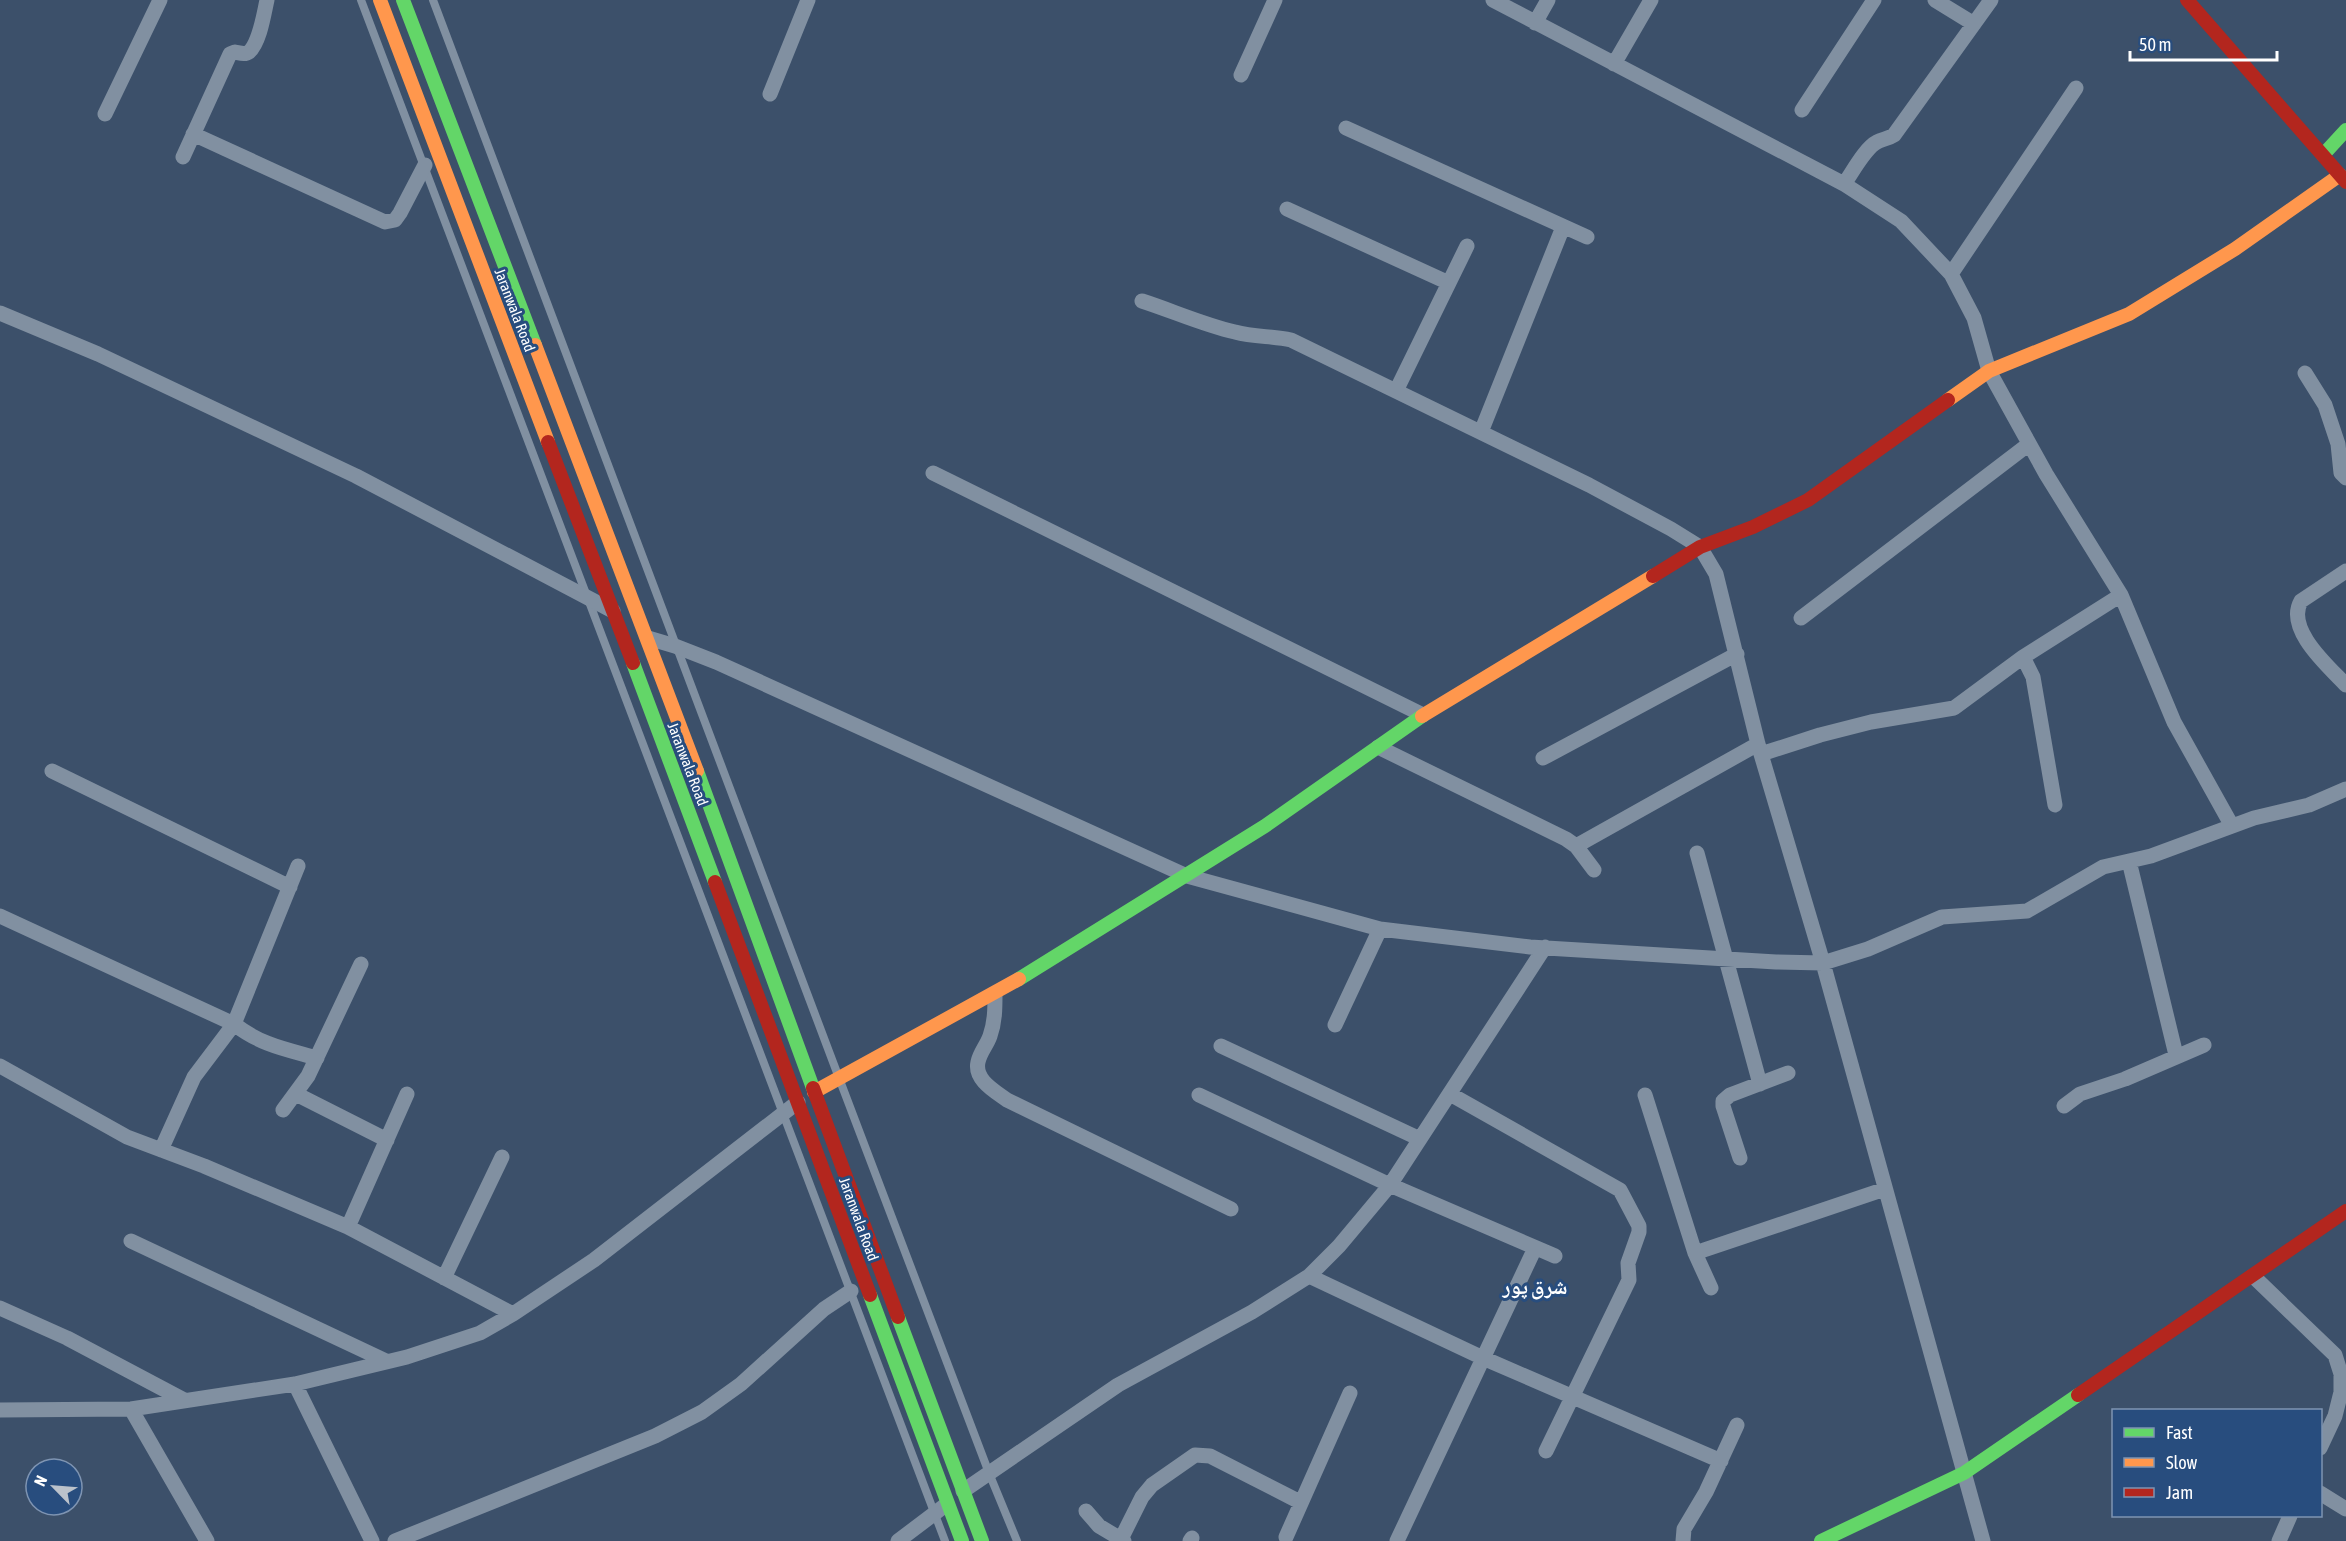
<svg xmlns="http://www.w3.org/2000/svg" width="2346" height="1541" font-family="'Asap Condensed','Noto Naskh Arabic',sans-serif">
	<style>
		.lines { fill: none; stroke-linecap: round; stroke-linejoin: round }
		.lane { stroke: #8190a1; stroke-width: 8 }
		.street { stroke: #8190a1; stroke-width: 15 }
		.fast { stroke: #63d668; stroke-width: 14 }
		.slow { stroke: #ff974d; stroke-width: 14 }
		.jam { stroke: #b3261e; stroke-width: 14 }
		.labels { text-anchor: middle; dominant-baseline: central; stroke-width: 6; stroke-linejoin: round; paint-order: stroke }
		.street-label { font-size: 15px; fill: #fff; stroke: #284d7e }
		.district-label { font-size: 21px; font-weight: bold; fill: #fff; stroke: #284d7e }
	</style>
	<rect width="100%" height="100%" fill="#3c506a"/>
	<g class="lines">
		<path class="lane" d="M 361,0 L 945,1541
			M 433,0 L 839,1078 L 989,1473 L 1017,1541"/>
		<path class="street" d="M 1493,0 L 1844,184 L 1901,221 L 1951,274 L 1974,318 L 1989,371 L 2046,474 L 2121,595 L 2174,722 L 2232,826
			M 1935,0 L 1974,24
			M 1535,23 L 1548,0
			M 1614,64 L 1651,0
			M 1241,75 L 1275,0
			M 770,94 L 808,0
			M 1802,110 L 1874,0
			M 105,114 L 160,0
			M 1346,128 L 1587,237
			M 193,134 L 385,222 L 395,220 L 400,213 L 425,165
			M 183,157 L 230,54 L 235,52 C 240,53 245,55 249,52 C 260,42 264,13 267,0
			M 1844,184 C 1852,173 1865,148 1877,142 C 1882,139 1888,139 1894,135 L 1991,0
			M 1287,209 L 1449,283
			M 1951,274 L 2076,88
			M 1142,301 C 1173,311 1204,325 1235,332 C 1254,337 1272,336 1291,340 L 1589,485 L 1671,529 L 1700,547 L 1716,574 L 1758,744 L 1823,963 L 1983,1541
			M 0,313 L 98,354 L 356,476 L 613,611
			M 2305,373 L 2325,405 L 2338,444 L 2341,473 L 2346,478
			M 1396,391 L 1467,246
			M 1481,432 L 1563,227
			M 933,473 L 1423,715
			M 2346,571 L 2301,601 C 2285,629 2328,666 2346,685
			M 1801,618 L 2029,444
			M 648,638 L 675,646 L 716,662 L 1187,876 L 1380,929 L 1530,947 L 1776,962 L 1823,963 L 1868,949 L 1942,917 L 2027,911 L 2103,867 L 2151,856 L 2254,818 L 2309,805 L 2346,789
			M 2023,657 L 2033,677 L 2055,805
			M 1378,747 L 1566,839 L 1576,846 L 1594,870
			M 1761,754 L 1820,735 L 1871,722 L 1954,708 L 2023,657 L 2121,595
			M 1543,758 L 1737,654
			M 52,771 L 290,887
			M 1576,846 L 1758,744
			M 1697,853 L 1760,1084
			M 2129,861 L 2176,1055
			M 0,916 L 234,1024 C 261,1045 285,1049 317,1058
			M 995,994 C 995,1008 995,1022 990,1036 C 987,1045 980,1052 978,1062 C 974,1080 995,1091 1007,1100 L 1231,1209
			M 1335,1025 L 1380,929
			M 1221,1046 L 1420,1139
			M 0,1066 L 127,1137 L 204,1166 L 348,1227 L 513,1314
			M 296,1094 L 387,1140
			M 1450,1094 L 1620,1190 L 1639,1226 L 1639,1232 L 1628,1263 L 1629,1280 L 1546,1451
			M 1199,1095 L 1390,1185 L 1555,1256
			M 1645,1095 L 1695,1253 L 1711,1288
			M 2064,1106 L 2080,1094 L 2125,1079 L 2204,1045
			M 283,1110 L 308,1076 L 361,964
			M 161,1150 L 194,1077 L 234,1024 L 298,866
			M 1740,1158 L 1723,1106 L 1723,1101 L 1730,1095 L 1788,1073
			M 348,1227 L 407,1094
			M 131,1241 L 386,1361
			M 1695,1253 L 1885,1189
			M 1309,1276 L 1483,1358 L 1721,1461
			M 2253,1276 L 2335,1355 L 2341,1374 L 2341,1392 L 2335,1416 L 2320,1448
			M 444,1278 L 502,1157
			M 0,1308 L 67,1338 L 184,1400
			M 295,1384 L 372,1541
			M 131,1409 L 207,1541
			M 0,1410 L 131,1409 L 295,1384 L 407,1357 L 480,1333 L 513,1314 L 594,1260 L 798,1102
			M 963,1491 L 1118,1385 L 1252,1312 L 1309,1276 L 1339,1246 L 1390,1185 L 1545,947
			M 2320,1493 L 2346,1509
			M 1086,1511 L 1099,1526 L 1124,1541
			M 1286,1537 L 1350,1393
			M 1121,1539 L 1142,1497 L 1152,1485 L 1195,1455 L 1210,1456 L 1300,1502
			M 395,1541 L 655,1436 L 702,1412 L 741,1384 L 824,1309 L 851,1291
			M 898,1541 L 947,1504
			M 1190,1541 L 1192,1538
			M 1397,1541 L 1535,1248
			M 1683,1541 L 1684,1529 L 1706,1492 L 1737,1425
			M 2279,1541 L 2290,1516"/>
		<path class="fast" d="M 403,0 L 535,345
			M 2323,155 L 2346,130
			M 633,663 L 715,882
			M 697,771 L 813,1088
			M 1019,979 L 1265,826 L 1422,716
			M 870,1295 L 962,1541
			M 898,1317 L 982,1541
			M 1821,1541 L 1964,1473 L 2078,1395"/>
		<path class="slow" d="M 380,0 L 548,442
			M 535,345 L 697,771
			M 1948,400 L 1989,371 L 2129,314 L 2235,249 L 2340,175
			M 1422,716 L 1653,576
			M 814,1092 L 1019,979"/>
		<path class="jam" d="M 2187,0 L 2346,182
			M 548,442 L 633,663
			M 1653,576 L 1700,547 L 1753,527 L 1808,500 L 1948,400
			M 715,882 L 870,1295
			M 813,1088 L 898,1317
			M 2078,1395 L 2346,1211"/>
	</g>
	<g class="labels">
		<g class="street-label">
			<text transform="translate(515 310) rotate(69)">Jaranwala Road</text>
			<text transform="translate(688 764) rotate(69)">Jaranwala Road</text>
			<text transform="translate(859 1219) rotate(70)">Jaranwala Road</text>
		</g>
		<g class="district-label">
			<text x="1535" y="1286">شرق پور</text>
		</g>
	</g>
	<rect x="2112" y="1409" width="210" height="108" fill="#284d7e" stroke="#7e94b2" stroke-width="1.5"/>
	<rect x="2124" y="1428" width="30" height="9" fill="#63d668" stroke="#7e94b2" stroke-width="1.5"/>
	<text x="2166" y="1439" font-size="18" fill="#ffffff">Fast</text>
	<rect x="2124" y="1458" width="30" height="9" fill="#ff974d" stroke="#7e94b2" stroke-width="1.5"/>
	<text x="2166" y="1469" font-size="18" fill="#ffffff">Slow</text>
	<rect x="2124" y="1488" width="30" height="9" fill="#b3261e" stroke="#7e94b2" stroke-width="1.5"/>
	<text x="2166" y="1499" font-size="18" fill="#ffffff">Jam</text>
	<g transform="translate(54 1487) rotate(295)"><circle r="28" fill="#284d7e" stroke="#7e94b2" stroke-width="1.5"/>
	<path d="M0-4.5L10 22L0 15L-10 22Z" fill="#bbc2cb"/>
	<text y="-9" font-size="16" font-weight="bold" text-anchor="middle" fill="#ffffff">N</text>
	</g>
	<path d="M2130 51v9h147v-9" fill="none" stroke="#ffffff" stroke-width="3"/>
	<text x="2139" y="51" font-size="18" fill="#ffffff" stroke="#284d7e" stroke-width="4.5" paint-order="stroke">50 m</text>
</svg>
